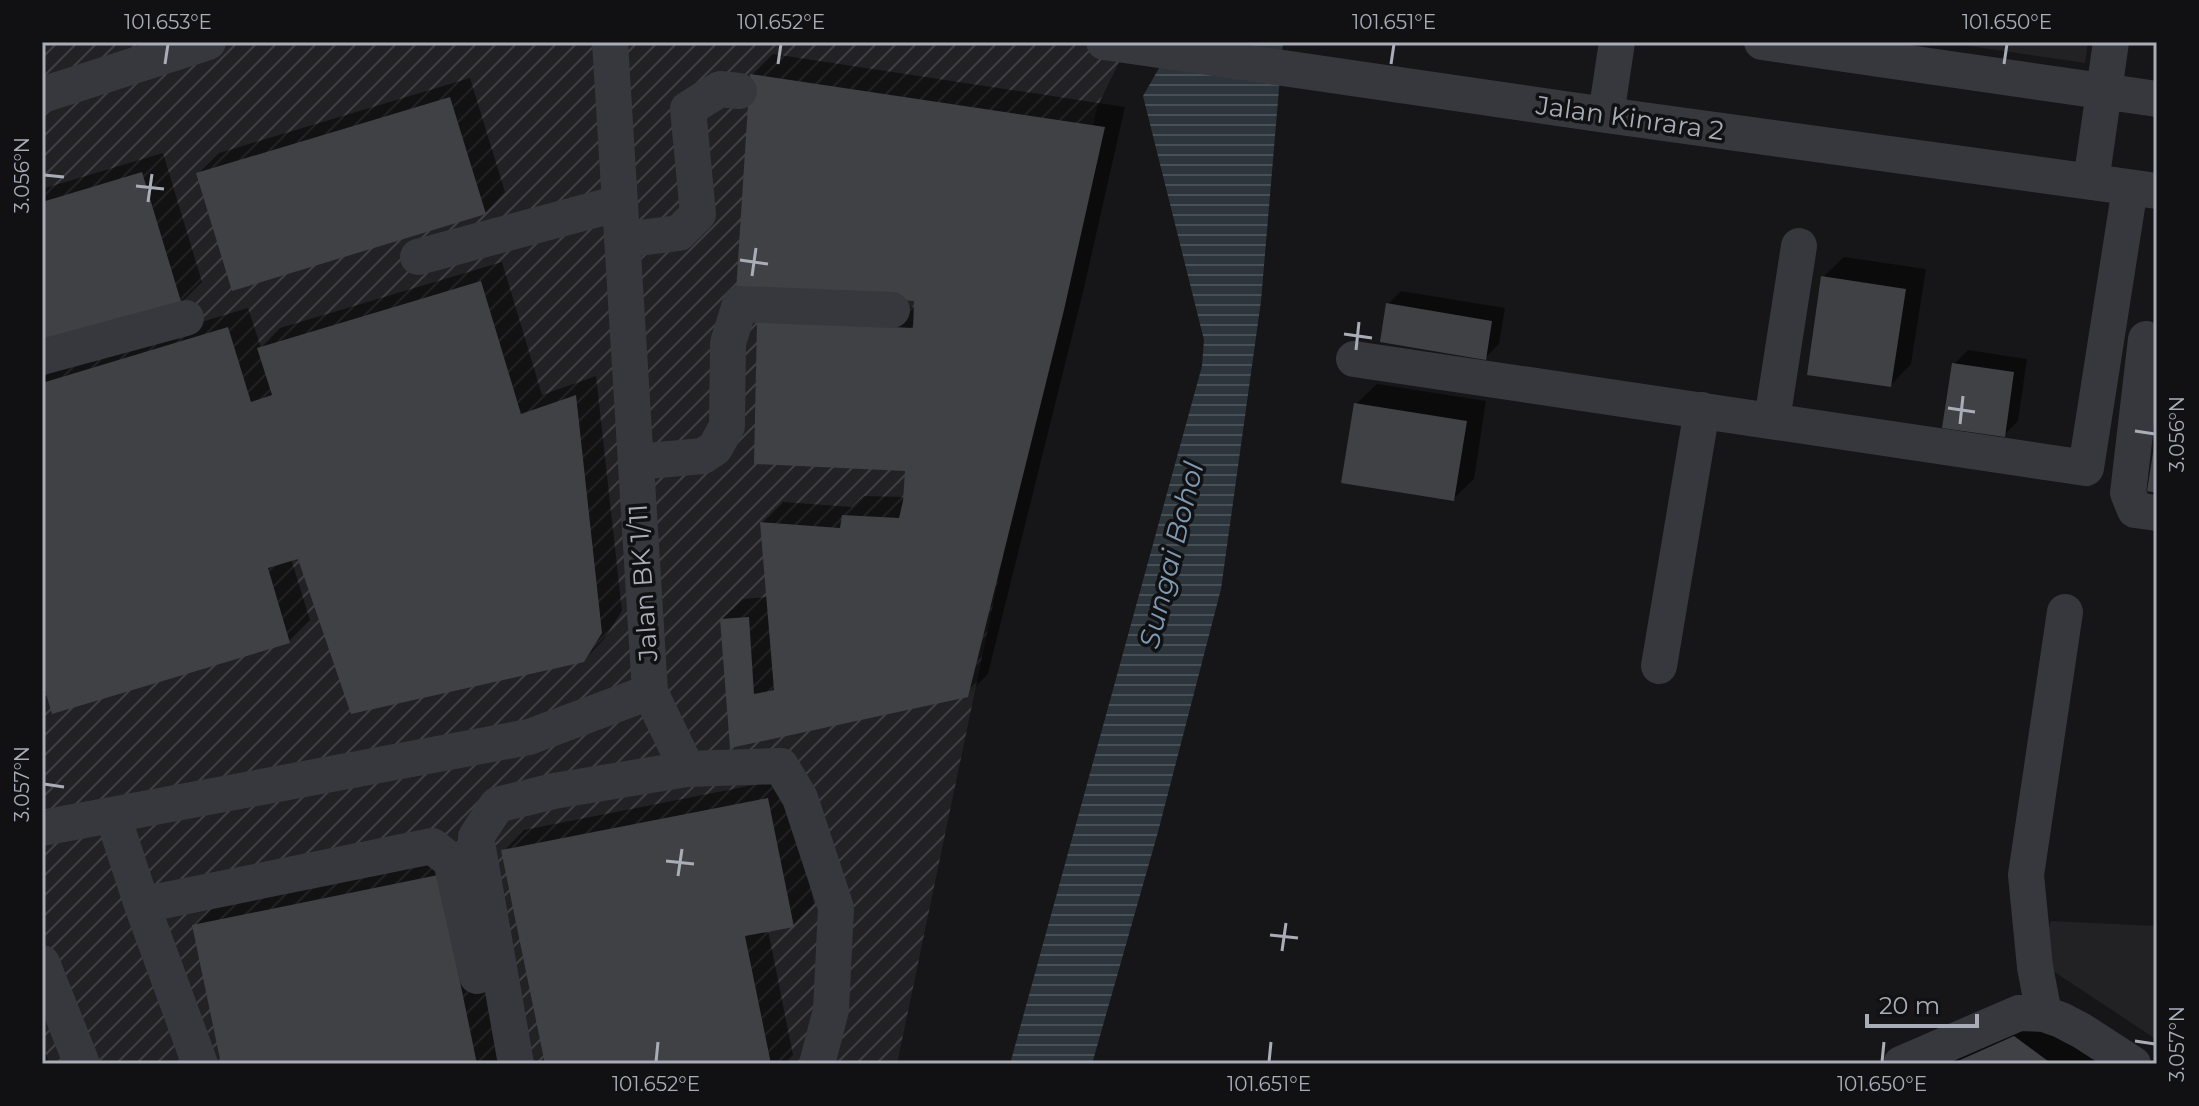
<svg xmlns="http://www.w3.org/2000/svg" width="2199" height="1106" font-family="Montserrat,sans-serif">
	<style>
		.built { fill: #222225 }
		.industrial { fill: url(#industrial-furrows) }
		.water { fill: url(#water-rules) }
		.shadow { fill: #0007 }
		.building { fill: #404145 }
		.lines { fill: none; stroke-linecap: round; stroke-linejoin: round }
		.minor { stroke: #37383d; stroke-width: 36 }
		.ticks { fill: none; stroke: #a8adb8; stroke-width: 3 }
		.labels { text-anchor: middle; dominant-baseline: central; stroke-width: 7; stroke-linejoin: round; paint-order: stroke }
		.street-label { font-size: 26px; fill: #a8adb8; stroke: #111113 }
		.water-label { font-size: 28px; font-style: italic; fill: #7f9bb3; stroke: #111113 }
		.neatline { fill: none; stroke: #a8adb8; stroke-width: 3 }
		.ticks-label { font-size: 20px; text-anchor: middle; fill: #a8adb8 }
	</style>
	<defs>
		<pattern id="industrial-furrows" width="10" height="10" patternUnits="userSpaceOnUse" patternTransform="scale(2)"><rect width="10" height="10" fill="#222225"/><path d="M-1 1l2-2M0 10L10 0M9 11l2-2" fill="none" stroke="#3f3f43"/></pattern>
		<pattern id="water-rules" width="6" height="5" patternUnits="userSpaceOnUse" patternTransform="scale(2)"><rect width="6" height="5" fill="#2c353c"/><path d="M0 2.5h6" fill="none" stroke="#485056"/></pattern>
	</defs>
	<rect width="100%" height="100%" fill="#161618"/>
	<path class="built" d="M 1942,42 L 2088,42 L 2085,63 Z
		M 2051,921 L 2157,926 L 2157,1040 L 2038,961 Z"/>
	<path class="industrial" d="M 42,42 L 1129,42 L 1097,107 L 897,1064 L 50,1064 L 42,1045 Z"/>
	<path class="water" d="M 1174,42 L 1283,42 L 1261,301 L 1221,589 L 1158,832 L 1092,1064 L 1010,1064 L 1202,366 L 1204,340 L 1143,96 Z"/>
	<path class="shadow" d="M 773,54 L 1125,107 L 1084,288 L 988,674 L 967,695 L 732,746 L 722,619 L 743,599 L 768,597 L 762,523 L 783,502 L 852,507 L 864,496 L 905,497 L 907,469 L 779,301 L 916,307 L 916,299 L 752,75 Z
		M 470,78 L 505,192 L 485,213 L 198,174 L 219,153 Z
		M 163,153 L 202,282 L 181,303 L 42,344 L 42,189 Z
		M 1844,257 L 1926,269 L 1911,364 L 1891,385 L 1823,277 Z
		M 502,262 L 542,395 L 596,376 L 622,611 L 604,639 L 583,661 L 299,556 L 291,559 L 310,620 L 289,641 L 42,673 L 42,370 L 248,308 L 261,348 L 280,328 Z
		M 1401,291 L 1505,308 L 1499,344 L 1485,358 L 1388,304 Z
		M 1968,350 L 2027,359 L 2018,421 L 2004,435 L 1954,364 Z
		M 1377,384 L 1486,401 L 1474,479 L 1453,499 L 1356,404 Z
		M 789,778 L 814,904 L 793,925 L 768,930 L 793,1055 L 784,1064 L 547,1064 L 504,851 L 524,830 Z
		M 458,855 L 502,1064 L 223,1064 L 194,926 L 215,905 Z
		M 2036,1017 L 2096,1061 L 2094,1064 L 1933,1064 Z"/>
	<path class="building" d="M 750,74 L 1105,127 L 1064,310 L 968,697 L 730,748 L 720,619 L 749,617 L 754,694 L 774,690 L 760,522 L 840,528 L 842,515 L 899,518 L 903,501 L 905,471 L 754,464 L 757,321 L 913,328 L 914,301 L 736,291 Z
		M 450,97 L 486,214 L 232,291 L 196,173 Z
		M 142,172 L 182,305 L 42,346 L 42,202 Z
		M 1821,276 L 1906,289 L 1891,387 L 1807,375 Z
		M 481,281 L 521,414 L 576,395 L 602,633 L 584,662 L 351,714 L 298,559 L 268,568 L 290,643 L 52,714 L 42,680 L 42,383 L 228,327 L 251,402 L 272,395 L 257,348 Z
		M 1386,303 L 1492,321 L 1486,360 L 1380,342 Z
		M 1952,363 L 2014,372 L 2005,437 L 1942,428 Z
		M 1354,403 L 1467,421 L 1454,501 L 1341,483 Z
		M 2155,440 L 2157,440 L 2157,493 L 2147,491 Z
		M 768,798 L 794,927 L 745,936 L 771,1064 L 545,1064 L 501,850 Z
		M 438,875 L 477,1064 L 221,1064 L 192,925 Z
		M 2014,1036 L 2052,1064 L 1951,1064 Z"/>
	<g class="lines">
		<path class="minor" d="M 1104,42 L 1606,115 L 2157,191
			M 1762,42 L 2157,99
			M 42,95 L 208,42
			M 1606,115 L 1617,42
			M 2091,182 L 2111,42
			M 622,240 L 679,233 L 698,214 L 688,109 L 720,89 L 739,91
			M 418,257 L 620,203
			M 2146,339 L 2128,493 L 2135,510 L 2157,513
			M 42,357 L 186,318
			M 1354,359 L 2086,468 L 2130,188
			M 1772,420 L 1799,246
			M 636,462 L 703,456 L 715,448 L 727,426 L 728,343 L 740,304 L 892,310
			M 1659,666 L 1702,410
			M 650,692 L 687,769
			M 113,816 L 142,905 L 200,1064
			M 42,828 L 529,737 L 650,692 L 610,42
			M 142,905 L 432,846 L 451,861 L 477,976
			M 42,963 L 82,1064
			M 2044,1014 L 2035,967 L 2026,875 L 2065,612
			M 516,1064 L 476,837 L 497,805 L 554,791 L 687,769 L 781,766 L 800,798 L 836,908 L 831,1010 L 817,1064
			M 1901,1064 L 2019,1013 L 2044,1014 L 2061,1020 L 2082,1031 L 2133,1064"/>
	</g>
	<path class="ticks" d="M 165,64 L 168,44M 778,64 L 781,44M 1391,64 L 1394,44M 2004,64 L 2007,44M 44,175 L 64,177M 136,186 L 164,189M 148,202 L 152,174M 740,260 L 768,264M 752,276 L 756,248M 1344,334 L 1372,338M 1356,350 L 1359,322M 1948,408 L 1975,412M 1960,424 L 1963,396M 2135,431 L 2155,434M 44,784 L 64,787M 666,861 L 694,864M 678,876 L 682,849M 1270,935 L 1298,938M 1282,951 L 1286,923M 2135,1041 L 2155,1044M 656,1062 L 658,1042M 1269,1062 L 1271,1042M 1882,1062 L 1884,1042"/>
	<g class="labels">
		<g class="street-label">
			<text transform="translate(1630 118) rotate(8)">Jalan Kinrara 2</text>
			<text transform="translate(643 583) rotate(-94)">Jalan BK 1/11</text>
		</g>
		<g class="water-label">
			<text transform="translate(1171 555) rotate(-76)">Sungai Bohol</text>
		</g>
	</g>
	<rect width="2199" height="1106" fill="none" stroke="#111113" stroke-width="88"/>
	<path d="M1867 1014v12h110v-12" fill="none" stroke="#a8adb8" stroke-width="4"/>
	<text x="1879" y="1014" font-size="24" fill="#a8adb8" stroke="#111113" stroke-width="6" paint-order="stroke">20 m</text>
	<rect x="44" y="44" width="2111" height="1018" class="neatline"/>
	<g class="ticks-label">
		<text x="168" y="29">101.653°E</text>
		<text x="781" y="29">101.652°E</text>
		<text x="1394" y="29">101.651°E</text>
		<text x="2007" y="29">101.650°E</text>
		<text transform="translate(22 175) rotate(-90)" y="7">3.056°N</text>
		<text transform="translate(2177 434) rotate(-90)" y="7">3.056°N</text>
		<text transform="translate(22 784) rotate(-90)" y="7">3.057°N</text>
		<text transform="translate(2177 1044) rotate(-90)" y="7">3.057°N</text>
		<text x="656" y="1091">101.652°E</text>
		<text x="1269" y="1091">101.651°E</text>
		<text x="1882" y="1091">101.650°E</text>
	</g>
</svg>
